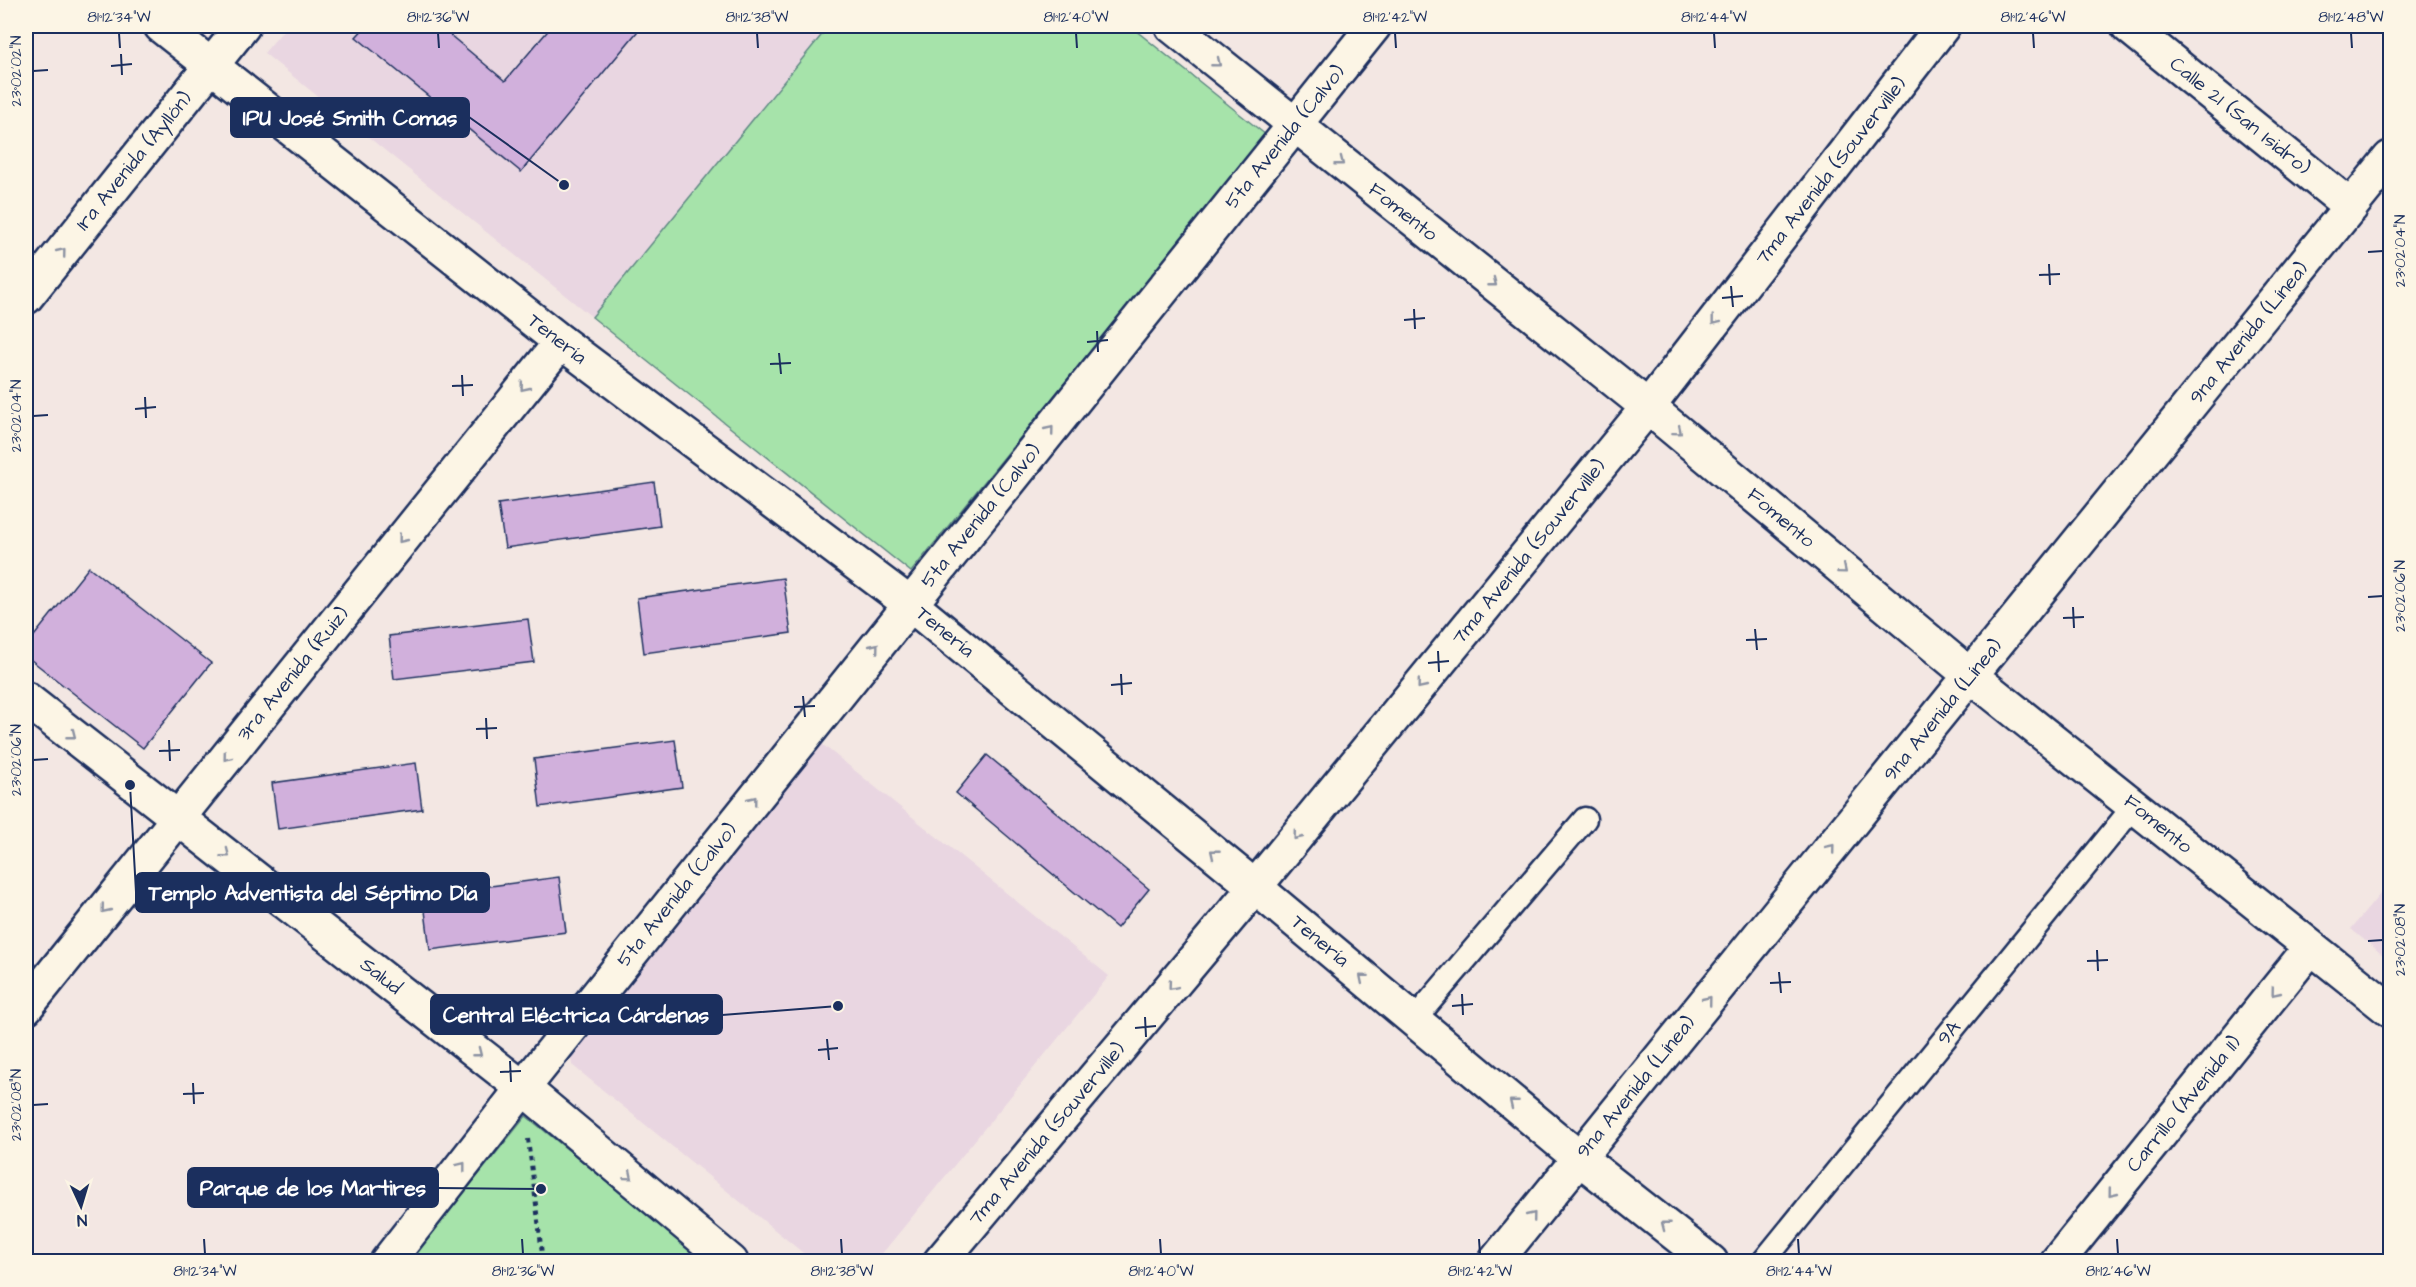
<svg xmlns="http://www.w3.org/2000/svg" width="2416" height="1287" font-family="'Architects Daughter',sans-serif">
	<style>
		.built { fill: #e9d6e1 }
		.green { fill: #a6e3aa; stroke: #608984; stroke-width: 1.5 }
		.building { fill: #d1b0dc; stroke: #1b2f5e; stroke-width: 1.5 }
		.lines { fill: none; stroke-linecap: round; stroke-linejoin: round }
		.lane-casing { stroke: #1b2f5e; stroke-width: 27 }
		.street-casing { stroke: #1b2f5e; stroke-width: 38 }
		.secondary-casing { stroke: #1b2f5e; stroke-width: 38 }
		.path { stroke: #1b2f5e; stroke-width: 4; stroke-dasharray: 4.5 4.5; stroke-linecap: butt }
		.lane { stroke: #fcf5e5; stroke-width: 22 }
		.street { stroke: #fcf5e5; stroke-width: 33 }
		.secondary { stroke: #fcf5e5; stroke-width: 33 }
		.oneway { stroke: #8c92a2 }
		.ticks { fill: none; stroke: #1b2f5e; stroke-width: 2 }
		.labels { text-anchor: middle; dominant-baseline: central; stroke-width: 4.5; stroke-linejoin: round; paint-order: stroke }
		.street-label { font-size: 20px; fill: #1b2f5e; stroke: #fcf5e5 }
		.leader { fill: none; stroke: #1b2f5e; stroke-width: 2 }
		.callout-dot { fill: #1b2f5e; stroke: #fcf5e5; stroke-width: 2 }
		.callout { fill: #1b2f5e; stroke: #1b2f5e; stroke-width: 2 }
		.callout-label { font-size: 21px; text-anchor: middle; font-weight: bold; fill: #fff }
		.neatline { fill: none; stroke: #1b2f5e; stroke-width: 2 }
		.ticks-label { font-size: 15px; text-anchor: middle; fill: #1b2f5e }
	</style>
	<rect width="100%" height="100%" fill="#f3e7e3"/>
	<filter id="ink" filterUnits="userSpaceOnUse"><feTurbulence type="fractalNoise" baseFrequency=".0167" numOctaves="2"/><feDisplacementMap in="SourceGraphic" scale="12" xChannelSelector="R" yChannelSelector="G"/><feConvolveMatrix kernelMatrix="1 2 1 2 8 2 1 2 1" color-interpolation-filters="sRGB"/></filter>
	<g filter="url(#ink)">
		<path class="built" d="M 287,26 L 829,26 L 592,317 L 264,53 Z
			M 812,736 L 1109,976 L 876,1261 L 813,1261 L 572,1065 L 568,1035 Z
			M 2390,882 L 2390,961 L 2351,929 Z"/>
		<path class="green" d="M 829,26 L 1130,26 L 1266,135 L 911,572 L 592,317 Z
			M 526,1116 L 706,1261 L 408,1262 Z"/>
		<path class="building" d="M 366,26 L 458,26 L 450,35 L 505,81 L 552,26 L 642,26 L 521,172 L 356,37 Z
			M 654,482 L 660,526 L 505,548 L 498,504 Z
			M 89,567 L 211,663 L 143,748 L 26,656 L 26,646 Z
			M 783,578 L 791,633 L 644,653 L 637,598 Z
			M 528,619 L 534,662 L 394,679 L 389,636 Z
			M 675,740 L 682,787 L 540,807 L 534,759 Z
			M 987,755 L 1149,889 L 1117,928 L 956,793 Z
			M 416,763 L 422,809 L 278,829 L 272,783 Z
			M 559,877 L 566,932 L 430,950 L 423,895 Z"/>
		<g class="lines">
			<g class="lane-casing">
				<path id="lane" d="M 1413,1021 L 1585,819
					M 1763,1262 L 2135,805"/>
			</g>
			<g class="street-casing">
				<path id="street" d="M 1172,26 L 1648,407 L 1971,676 L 2390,1010
					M 2128,26 L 2351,207
					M 26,297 L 243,26
					M 26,699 L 523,1088 L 731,1262
					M 26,1007 L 561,342
					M 940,1262 L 1255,887 L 1648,407 L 1943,26
					M 1495,1262 L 2390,158
					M 2057,1262 L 2311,947"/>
			</g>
			<g class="secondary-casing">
				<path id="secondary" d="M 161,26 L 561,342 L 910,604 L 1255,887 L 1579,1158 L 1711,1262
					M 387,1262 L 523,1088 L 1374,26"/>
			</g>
			<path class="path" d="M 528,1139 L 543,1262"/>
			<use href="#lane" class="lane"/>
			<use href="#street" class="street"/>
			<use href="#secondary" class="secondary"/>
		</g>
		<defs><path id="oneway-chevron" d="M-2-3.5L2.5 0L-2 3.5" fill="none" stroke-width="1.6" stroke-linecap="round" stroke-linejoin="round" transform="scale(1.5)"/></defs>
		<g class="oneway">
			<use href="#oneway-chevron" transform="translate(1217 63) rotate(39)"/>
			<use href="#oneway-chevron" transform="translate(1340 162) rotate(38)"/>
			<use href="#oneway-chevron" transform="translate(62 252) rotate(-51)"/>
			<use href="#oneway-chevron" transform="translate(1493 283) rotate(38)"/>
			<use href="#oneway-chevron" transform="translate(1715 321) rotate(128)"/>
			<use href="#oneway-chevron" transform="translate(524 387) rotate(129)"/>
			<use href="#oneway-chevron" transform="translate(1050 430) rotate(-51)"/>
			<use href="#oneway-chevron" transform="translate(1678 431) rotate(40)"/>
			<use href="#oneway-chevron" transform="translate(402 539) rotate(129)"/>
			<use href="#oneway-chevron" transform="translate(1843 570) rotate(40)"/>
			<use href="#oneway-chevron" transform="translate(875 647) rotate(-51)"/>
			<use href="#oneway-chevron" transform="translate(1421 685) rotate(129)"/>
			<use href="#oneway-chevron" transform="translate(72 735) rotate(38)"/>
			<use href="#oneway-chevron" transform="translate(227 757) rotate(129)"/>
			<use href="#oneway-chevron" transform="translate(753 800) rotate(-51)"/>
			<use href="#oneway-chevron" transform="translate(1297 836) rotate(129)"/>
			<use href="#oneway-chevron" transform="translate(1831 848) rotate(-51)"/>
			<use href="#oneway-chevron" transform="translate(1214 853) rotate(-141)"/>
			<use href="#oneway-chevron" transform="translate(226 854) rotate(38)"/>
			<use href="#oneway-chevron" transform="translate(105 909) rotate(129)"/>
			<use href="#oneway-chevron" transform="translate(1363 978) rotate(-140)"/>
			<use href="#oneway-chevron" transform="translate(1172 986) rotate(130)"/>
			<use href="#oneway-chevron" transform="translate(2275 992) rotate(129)"/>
			<use href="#oneway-chevron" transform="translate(1708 1000) rotate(-51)"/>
			<use href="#oneway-chevron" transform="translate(478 1053) rotate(38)"/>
			<use href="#oneway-chevron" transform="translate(1513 1103) rotate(-141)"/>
			<use href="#oneway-chevron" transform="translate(462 1166) rotate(-52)"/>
			<use href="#oneway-chevron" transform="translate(629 1176) rotate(40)"/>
			<use href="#oneway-chevron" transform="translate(2112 1193) rotate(129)"/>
			<use href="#oneway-chevron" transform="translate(1532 1216) rotate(-51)"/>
			<use href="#oneway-chevron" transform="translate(1665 1225) rotate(-142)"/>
		</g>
	</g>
	<path class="ticks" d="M 119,33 L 120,48M 438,33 L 439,48M 757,33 L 758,48M 1076,33 L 1077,48M 1395,33 L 1396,48M 1714,33 L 1715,48M 2033,33 L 2034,48M 2351,33 L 2352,48M 121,54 L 122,75M 111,66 L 132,64M 33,71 L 48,70M 2368,252 L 2383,251M 2049,264 L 2050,285M 2039,275 L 2060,274M 1731,286 L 1733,307M 1722,298 L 1743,296M 1414,309 L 1415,329M 1404,320 L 1425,318M 1097,331 L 1098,352M 1087,342 L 1108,340M 779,353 L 781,374M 770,364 L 791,363M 462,375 L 463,396M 452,386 L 473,385M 145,397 L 146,418M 135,409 L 156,407M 33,416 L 48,415M 2368,597 L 2383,596M 2073,607 L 2074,628M 2063,618 L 2084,617M 1755,629 L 1757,650M 1746,640 L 1767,639M 1438,651 L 1439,672M 1428,663 L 1449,661M 1121,674 L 1122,695M 1111,685 L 1132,683M 803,696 L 805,717M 794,707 L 815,706M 486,718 L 487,739M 476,729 L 497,728M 169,740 L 170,761M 159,751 L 180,750M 33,760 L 48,759M 2368,941 L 2383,940M 2097,950 L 2098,971M 2087,961 L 2108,960M 1779,972 L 1781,993M 1770,983 L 1791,982M 1462,994 L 1463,1015M 1452,1006 L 1473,1004M 1145,1017 L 1146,1037M 1135,1028 L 1156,1026M 827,1039 L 829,1060M 818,1050 L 838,1048M 510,1061 L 511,1082M 500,1072 L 521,1071M 193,1083 L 194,1104M 183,1094 L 204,1093M 33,1105 L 48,1104M 204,1239 L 205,1254M 522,1239 L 523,1254M 841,1239 L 842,1254M 1160,1239 L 1161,1254M 1479,1239 L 1480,1254M 1798,1239 L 1799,1254M 2117,1239 L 2118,1254"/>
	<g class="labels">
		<g class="street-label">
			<text transform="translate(2240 116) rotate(39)">Calle 21 (San Isidro)</text>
			<text transform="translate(1285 137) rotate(-51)">5ta Avenida (Calvo)</text>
			<text transform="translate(134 161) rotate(-51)">1ra Avenida (Ayllón)</text>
			<text transform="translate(1831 171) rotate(-52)">7ma Avenida (Souverville)</text>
			<text transform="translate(1403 212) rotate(38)">Fomento</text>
			<text transform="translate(2249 333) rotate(-51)">9na Avenida (Línea)</text>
			<text transform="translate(557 339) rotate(38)">Tenería</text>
			<text transform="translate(981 516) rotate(-51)">5ta Avenida (Calvo)</text>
			<text transform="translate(1781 518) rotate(40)">Fomento</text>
			<text transform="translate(1529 552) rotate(-51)">7ma Avenida (Souverville)</text>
			<text transform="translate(945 632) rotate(39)">Tenería</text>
			<text transform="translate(293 674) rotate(-51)">3ra Avenida (Ruiz)</text>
			<text transform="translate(1943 710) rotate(-51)">9na Avenida (Línea)</text>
			<text transform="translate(2158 824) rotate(39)">Fomento</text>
			<text transform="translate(677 895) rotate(-51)">5ta Avenida (Calvo)</text>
			<text transform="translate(1320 941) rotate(40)">Tenería</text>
			<text transform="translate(381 976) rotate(38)">Salud</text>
			<text transform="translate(1949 1033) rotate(-51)">9A</text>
			<text transform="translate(1636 1087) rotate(-51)">9na Avenida (Línea)</text>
			<text transform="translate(2184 1104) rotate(-51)">Carrillo (Avenida 11)</text>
			<text transform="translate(1047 1134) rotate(-50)">7ma Avenida (Souverville)</text>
		</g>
	</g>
	<path class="leader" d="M564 185L469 117M130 785L136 892M838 1006L722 1015M541 1189L438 1188"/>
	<g class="callout-dot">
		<circle cx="564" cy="185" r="6"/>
		<circle cx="130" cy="785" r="6"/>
		<circle cx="838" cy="1006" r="6"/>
		<circle cx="541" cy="1189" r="6"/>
	</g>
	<g class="callout">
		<rect x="231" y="98" width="238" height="39" rx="6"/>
		<rect x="136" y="873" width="353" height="39" rx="6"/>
		<rect x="431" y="995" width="291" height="39" rx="6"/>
		<rect x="188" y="1168" width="250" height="39" rx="6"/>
	</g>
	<g class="callout-label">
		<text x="350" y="125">IPU José Smith Comas</text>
		<text x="313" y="900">Templo Adventista del Séptimo Día</text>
		<text x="576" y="1022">Central Eléctrica Cárdenas</text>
		<text x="313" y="1195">Parque de los Martires</text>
	</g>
	<rect width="2416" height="1287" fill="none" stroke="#fcf5e5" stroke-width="66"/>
	<g transform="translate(81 1206) rotate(176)" stroke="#fcf5e5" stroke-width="4.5" paint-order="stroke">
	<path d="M0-4.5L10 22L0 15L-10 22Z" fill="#1b2f5e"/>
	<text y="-9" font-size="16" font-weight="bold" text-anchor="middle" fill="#1b2f5e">N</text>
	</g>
	<rect x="33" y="33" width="2350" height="1221" class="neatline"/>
	<g class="ticks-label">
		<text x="119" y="22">81°12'34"W</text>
		<text x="438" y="22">81°12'36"W</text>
		<text x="757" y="22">81°12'38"W</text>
		<text x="1076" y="22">81°12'40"W</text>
		<text x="1395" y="22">81°12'42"W</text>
		<text x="1714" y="22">81°12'44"W</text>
		<text x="2033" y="22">81°12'46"W</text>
		<text x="2351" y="22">81°12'48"W</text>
		<text transform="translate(16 71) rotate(-90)" y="5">23°02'02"N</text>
		<text transform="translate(2400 251) rotate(-90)" y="5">23°02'04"N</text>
		<text transform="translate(16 416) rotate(-90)" y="5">23°02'04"N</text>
		<text transform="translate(2400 596) rotate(-90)" y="5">23°02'06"N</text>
		<text transform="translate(16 760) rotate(-90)" y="5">23°02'06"N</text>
		<text transform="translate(2400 940) rotate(-90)" y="5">23°02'08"N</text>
		<text transform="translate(16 1105) rotate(-90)" y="5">23°02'08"N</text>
		<text x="205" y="1276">81°12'34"W</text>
		<text x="523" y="1276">81°12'36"W</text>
		<text x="842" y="1276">81°12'38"W</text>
		<text x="1161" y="1276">81°12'40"W</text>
		<text x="1480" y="1276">81°12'42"W</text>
		<text x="1799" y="1276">81°12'44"W</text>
		<text x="2118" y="1276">81°12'46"W</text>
	</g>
</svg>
